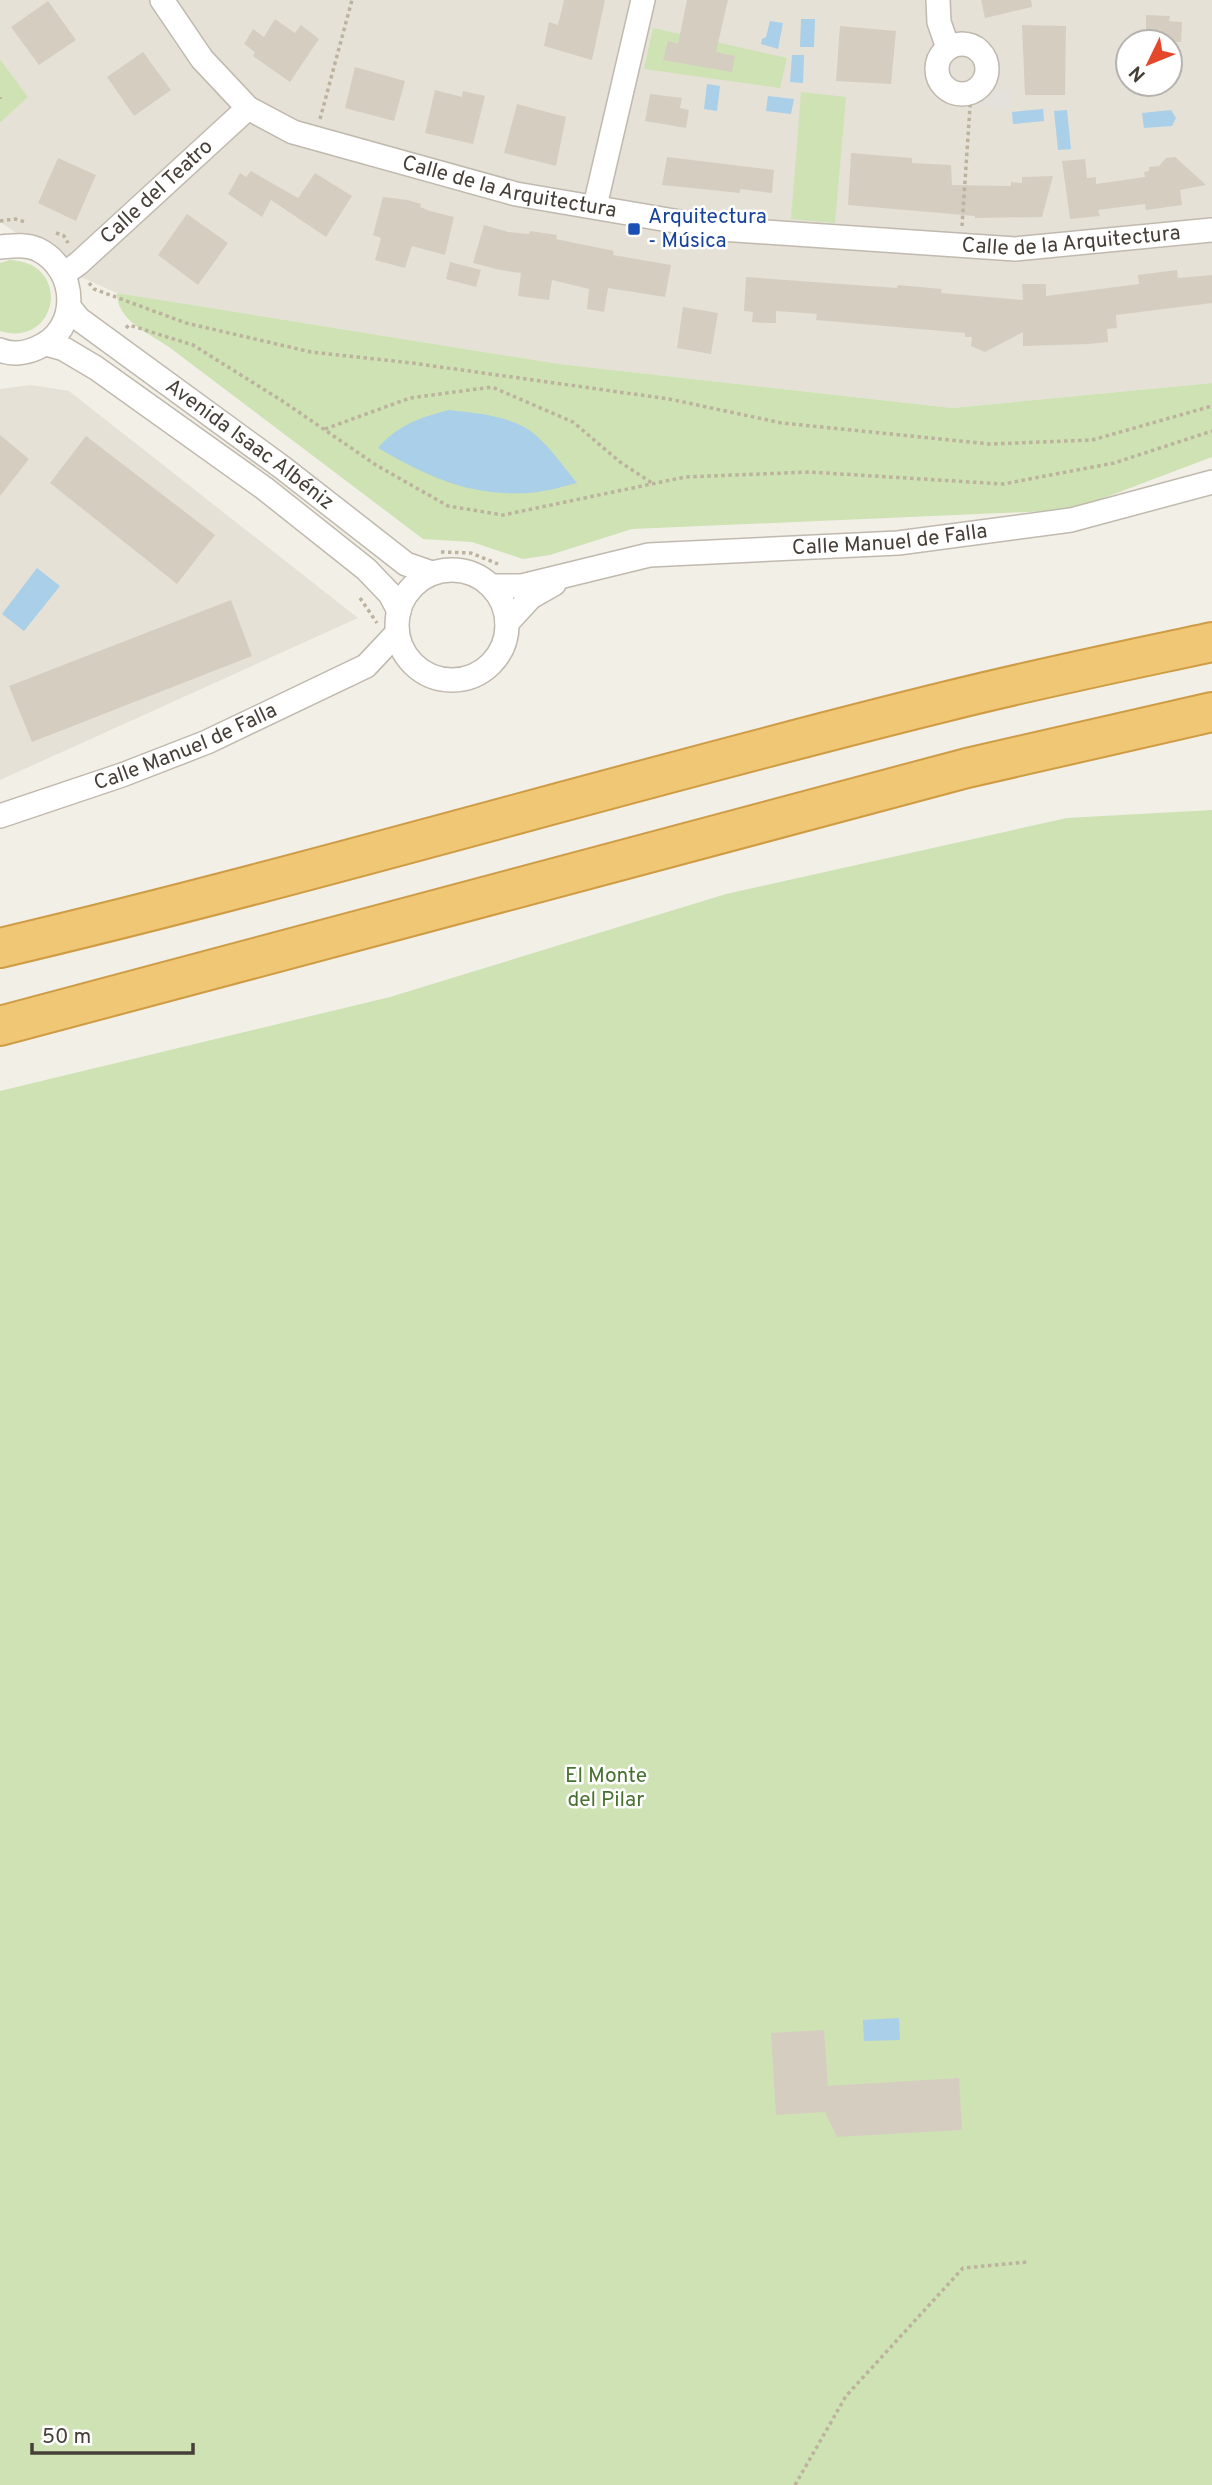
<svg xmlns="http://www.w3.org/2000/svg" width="1212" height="2485" font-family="Overpass,sans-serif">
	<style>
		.residential { fill: #e5e1d6; fill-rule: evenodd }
		.industrial { fill: #e4e1dc }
		.green { fill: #cee2b4 }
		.water { fill: #a9cfe9 }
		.building { fill: #d6cdc1 }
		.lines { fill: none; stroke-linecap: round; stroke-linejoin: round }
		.street-casing { stroke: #c0b9ae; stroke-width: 26 }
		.highway-casing { stroke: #ce9c45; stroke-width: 42 }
		.path { stroke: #bdb29e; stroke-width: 3.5; stroke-dasharray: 3.5 3.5; stroke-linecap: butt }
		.street { stroke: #fff; stroke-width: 23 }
		.highway { stroke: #f0c774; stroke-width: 38 }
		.transit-dot { fill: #1a4fb4; stroke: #fff; stroke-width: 2.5 }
		.labels { text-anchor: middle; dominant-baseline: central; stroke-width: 5; stroke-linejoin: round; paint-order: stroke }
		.street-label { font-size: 21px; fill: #453f37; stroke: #fff }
		.transit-label { font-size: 21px; fill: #164399; stroke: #fff; text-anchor: start }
		.park-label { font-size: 21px; fill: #487130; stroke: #fff }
	</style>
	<rect width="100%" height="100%" fill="#f2efe7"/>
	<path class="residential" d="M 0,0 L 1212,0 L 1212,383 L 952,408 L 558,364 L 117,293 L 83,278 L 0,222 L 0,123 L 28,97 L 0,59 ZM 1128,42 L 1170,42 L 1170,84 L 1128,84 Z
		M 31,385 L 69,391 L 358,618 L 0,780 L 0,389 Z"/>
	<path class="industrial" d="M 996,90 L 1011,91 L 1011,108 L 975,106 Z"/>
	<path class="green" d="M 653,28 L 787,58 L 780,88 L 644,69 Z
		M 0,59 L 28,97 L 0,123 Z
		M 801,92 L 846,97 L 835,223 L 791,219 Z
		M 10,260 C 74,263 57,349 0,331 L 0,263 Z
		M 117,293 L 559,364 L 952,408 L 1212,383 L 1212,457 L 1072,510 L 632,529 L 550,555 L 523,559 L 472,542 L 423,539 L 169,347 C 149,333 117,321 117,293 Z
		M 1212,810 L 1212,2485 L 0,2485 L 0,1091 L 390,997 L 726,894 L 1067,818 Z"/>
	<path class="water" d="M 801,19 L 815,19 L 814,47 L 800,47 Z
		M 770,21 L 783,23 L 778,49 L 761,44 L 762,39 L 766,37 Z
		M 792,55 L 804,55 L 803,83 L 790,82 Z
		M 707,84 L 720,86 L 717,111 L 704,109 Z
		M 768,96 L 794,99 L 791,114 L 766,111 Z
		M 1043,109 L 1044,121 L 1013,124 L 1012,112 Z
		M 1067,110 L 1071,149 L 1058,150 L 1054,111 Z
		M 1171,110 L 1176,118 L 1172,126 L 1144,128 L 1142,113 Z
		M 449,410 C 474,413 502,415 524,427 C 544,438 563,466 577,483 C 561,487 544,492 528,493 C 469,496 428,477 378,448 C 398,425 421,417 449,410 Z
		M 37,568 L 60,586 L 24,631 L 2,614 Z
		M 899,2018 L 900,2040 L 864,2041 L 863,2020 Z"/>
	<path class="building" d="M 564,0 L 605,0 L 592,60 L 544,46 L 549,22 L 558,25 Z
		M 687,0 L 728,0 L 716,52 L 735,56 L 732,72 L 663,60 L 668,41 L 678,44 Z
		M 981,0 L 1031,0 L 1032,7 L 985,18 Z
		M 48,1 L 76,40 L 39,65 L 11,27 Z
		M 1146,15 L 1170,16 L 1169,21 L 1182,22 L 1181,42 L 1155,42 L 1146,36 Z
		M 275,19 L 295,33 L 301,25 L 319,39 L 290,82 L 253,56 L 255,52 L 244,44 L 253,29 L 264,37 Z
		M 1022,25 L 1066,26 L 1065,95 L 1025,95 Z
		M 840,26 L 896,31 L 891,84 L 836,81 Z
		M 143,52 L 171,90 L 134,116 L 107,77 Z
		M 355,67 L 405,81 L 394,121 L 345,108 Z
		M 435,90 L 462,97 L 463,91 L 485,96 L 473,144 L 425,133 Z
		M 650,94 L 682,98 L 680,108 L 689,110 L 686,128 L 645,121 Z
		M 517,104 L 566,117 L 556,166 L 504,153 Z
		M 851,153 L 912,158 L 912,163 L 951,165 L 952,185 L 1011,186 L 1011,182 L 1022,183 L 1022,177 L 1053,176 L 1042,217 L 975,218 L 975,216 L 848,205 Z
		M 667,157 L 774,170 L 772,193 L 740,189 L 740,193 L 662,185 Z
		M 1175,157 L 1206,185 L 1180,190 L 1182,205 L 1146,210 L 1145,204 L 1098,210 L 1100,216 L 1070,219 L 1062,161 L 1085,159 L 1087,178 L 1096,177 L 1096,184 L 1145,177 L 1144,172 L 1149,171 L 1149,167 L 1159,166 L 1166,158 Z
		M 58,158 L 96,175 L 76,221 L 38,203 Z
		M 251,171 L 298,198 L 315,173 L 352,196 L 326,237 L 271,200 L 262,217 L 228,194 L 240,173 L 246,177 Z
		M 383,197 L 408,200 L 421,204 L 420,207 L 430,211 L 454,217 L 445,255 L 412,246 L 405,268 L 375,260 L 381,238 L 373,235 Z
		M 187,214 L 228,243 L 198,285 L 158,255 Z
		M 484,225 L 508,232 L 529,234 L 530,231 L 557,235 L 556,239 L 614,251 L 613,255 L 671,265 L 665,297 L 608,288 L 604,312 L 587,309 L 589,289 L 552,280 L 549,300 L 518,296 L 521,273 L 500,270 L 473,263 Z
		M 450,262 L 481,270 L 476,287 L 446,279 Z
		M 1177,270 L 1178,278 L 1212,275 L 1212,303 L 1116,315 L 1117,328 L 1107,329 L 1108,342 L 1089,344 L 1023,346 L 1023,332 L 985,352 L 971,346 L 972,337 L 965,337 L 965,333 L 816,320 L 817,314 L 776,311 L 776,323 L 764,323 L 752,322 L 753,312 L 744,311 L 746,277 L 897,288 L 898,285 L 942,289 L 941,293 L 1023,300 L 1022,284 L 1046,284 L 1046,296 L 1139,284 L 1138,275 Z
		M 683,307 L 718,313 L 711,354 L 677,348 Z
		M 0,435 L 29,459 L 0,496 Z
		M 86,436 L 215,535 L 177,584 L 50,483 Z
		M 231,600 L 252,656 L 32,742 L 9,686 Z
		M 824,2030 L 828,2086 L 959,2078 L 962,2130 L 837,2137 L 825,2112 L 776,2115 L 771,2033 Z"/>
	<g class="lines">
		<g class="street-casing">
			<g id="street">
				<path id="s1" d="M 162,0 L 202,59 L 248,108 L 293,132 L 516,194 L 721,229 L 1015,249 L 1212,230"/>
				<path d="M 938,0 L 939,22 L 948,48"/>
				<circle cx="962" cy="69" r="25"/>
				<path d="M 595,206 L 643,0"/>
				<path d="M 0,247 C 13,246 25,244 37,249 C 79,269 80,331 37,348 C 26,353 12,355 0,350"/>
				<path id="s2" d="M 64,274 L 79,263 L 248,108"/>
				<path id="s3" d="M 70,308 L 79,319 L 283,468 L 406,564 L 432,573"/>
				<path d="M 46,344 L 64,349 L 96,368 L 264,488 L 366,569 L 390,594 L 399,611"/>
				<circle cx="452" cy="625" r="55"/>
				<path id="s4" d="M 492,586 L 522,586 L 649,555 L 898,543 L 1071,520 L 1212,482"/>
				<path d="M 507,623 L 531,597 L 554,584"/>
				<path id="s5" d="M 0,816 L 122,775 L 207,742 L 366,666 L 397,633"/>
			</g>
		</g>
		<g class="highway-casing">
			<path id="highway" d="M 0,948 C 318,873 631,779 948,701 C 1036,679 1124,661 1212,642
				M 0,1026 L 967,768 L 1212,712"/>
		</g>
		<path class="path" d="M 0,97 L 0,99
			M 320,119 L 352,0
			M 0,221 L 15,219 L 25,222
			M 962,226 L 971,92
			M 56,233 L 64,236 L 68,243
			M 89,283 L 94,289 L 186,323 L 311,352 L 412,363 L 669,399 L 782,423 L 990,444 L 1092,440 L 1212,406
			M 126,328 L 129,325 L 193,345 L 284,402 L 376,465 L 448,506 L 503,515 L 685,477 L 809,472 L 1003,484 L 1114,463 L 1212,431
			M 325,429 L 410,398 L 492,387 L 573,422 L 620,462 L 652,483
			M 441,552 L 471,553 L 498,564
			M 360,598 L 377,623
			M 795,2485 L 846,2396 L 963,2268 L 1027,2262"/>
		<use href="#street" class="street"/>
		<use href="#highway" class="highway"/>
	</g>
	<rect class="transit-dot" x="627" y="222" width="14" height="14" rx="3.5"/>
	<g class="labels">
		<g class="street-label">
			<text stroke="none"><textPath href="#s1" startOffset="413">Calle de la Arquitectura</textPath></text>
			<text stroke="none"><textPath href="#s2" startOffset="124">Calle del Teatro</textPath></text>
			<text stroke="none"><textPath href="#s1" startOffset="980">Calle de la Arquitectura</textPath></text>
			<text stroke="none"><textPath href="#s3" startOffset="226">Avenida Isaac Albéniz</textPath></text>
			<text stroke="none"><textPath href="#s4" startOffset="402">Calle Manuel de Falla</textPath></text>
			<text stroke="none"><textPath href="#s5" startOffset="198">Calle Manuel de Falla</textPath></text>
		</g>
		<g class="transit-label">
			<text x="648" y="217">Arquitectura<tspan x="648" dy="24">- Música</tspan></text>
		</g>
		<g class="park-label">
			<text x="606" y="1776">El Monte<tspan x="606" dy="24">del Pilar</tspan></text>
		</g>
	</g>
	<g transform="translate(1149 63) rotate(227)"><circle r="33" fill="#ffffff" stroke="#b5b2af" stroke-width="2"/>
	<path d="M0-5L12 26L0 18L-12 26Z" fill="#e5472b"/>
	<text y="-10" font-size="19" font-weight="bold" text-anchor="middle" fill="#453f37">N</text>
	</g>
	<path d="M32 2443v10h161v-10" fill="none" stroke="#453f37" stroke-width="3.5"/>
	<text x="42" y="2443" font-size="21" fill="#453f37" stroke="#ffffff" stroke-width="5" paint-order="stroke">50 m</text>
</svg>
